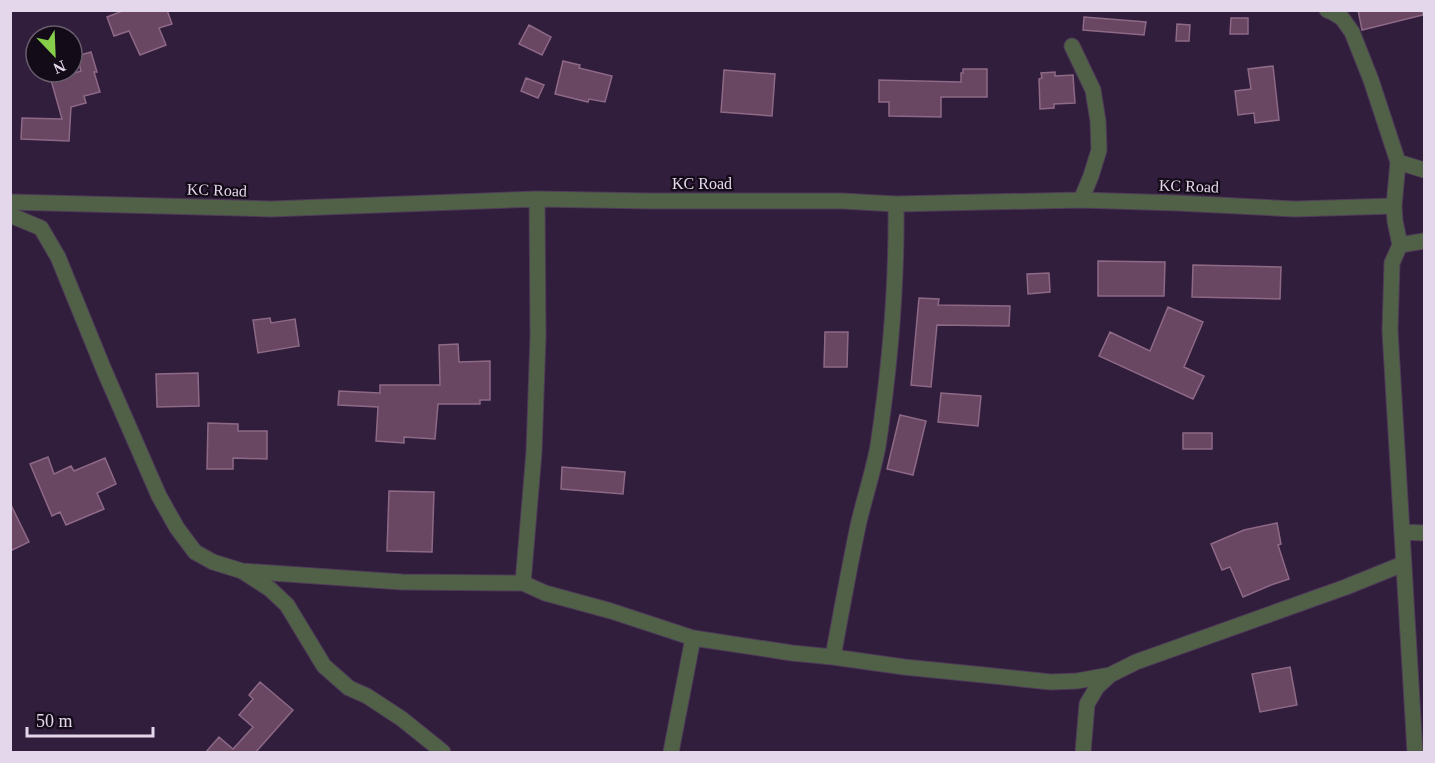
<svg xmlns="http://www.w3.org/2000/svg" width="1435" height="763" font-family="'Times New Roman',serif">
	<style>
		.building { fill: #694763; stroke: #8d6986; stroke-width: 1.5 }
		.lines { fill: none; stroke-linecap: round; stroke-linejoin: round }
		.minor-casing { stroke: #4e3b58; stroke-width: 17 }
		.minor { stroke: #516147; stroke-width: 15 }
		.labels { text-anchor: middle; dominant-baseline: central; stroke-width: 4.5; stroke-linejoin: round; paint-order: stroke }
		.street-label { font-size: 16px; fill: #e4d7eb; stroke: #140b19 }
	</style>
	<rect width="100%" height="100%" fill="#311d3c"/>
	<path class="building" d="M 125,10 L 167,10 L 172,24 L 159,28 L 166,45 L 140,55 L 129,31 L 114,36 L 107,17 Z
		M 1358,10 L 1422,10 L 1423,15 L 1362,30 Z
		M 1084,17 L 1146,22 L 1144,35 L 1083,30 Z
		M 1231,18 L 1248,18 L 1248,34 L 1230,34 Z
		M 1177,24 L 1190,25 L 1189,41 L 1176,41 Z
		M 529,25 L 551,37 L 542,55 L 519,44 Z
		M 91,52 L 97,72 L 94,72 L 100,92 L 84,96 L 86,103 L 71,107 L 69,141 L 21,139 L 22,118 L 62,119 L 51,80 L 81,71 L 77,56 Z
		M 563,61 L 580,65 L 579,68 L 612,76 L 605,102 L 589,99 L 588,102 L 555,94 Z
		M 1273,66 L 1279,120 L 1255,123 L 1254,113 L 1238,115 L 1235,91 L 1251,89 L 1248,69 Z
		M 963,69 L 987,69 L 987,97 L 941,97 L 941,117 L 889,116 L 889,102 L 879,102 L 879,80 L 961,82 L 961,73 L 963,73 Z
		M 724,70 L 775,74 L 772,116 L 721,112 Z
		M 1055,72 L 1055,76 L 1073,75 L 1075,103 L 1054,104 L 1054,108 L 1040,109 L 1039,79 L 1042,78 L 1041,73 Z
		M 526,78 L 544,85 L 538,98 L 521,91 Z
		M 1098,261 L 1165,262 L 1164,296 L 1098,296 Z
		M 1193,265 L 1281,267 L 1280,299 L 1192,297 Z
		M 1049,273 L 1050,292 L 1028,294 L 1027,274 Z
		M 919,298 L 939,299 L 938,305 L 1010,306 L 1009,326 L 937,325 L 931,387 L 911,385 Z
		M 1168,307 L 1203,322 L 1184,367 L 1204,376 L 1193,399 L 1099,356 L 1110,332 L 1150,351 Z
		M 270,318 L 271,323 L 295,319 L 299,346 L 258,353 L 253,320 Z
		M 825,332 L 848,332 L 847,367 L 824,367 Z
		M 458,344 L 459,362 L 490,361 L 490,400 L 480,400 L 480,404 L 438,404 L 435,439 L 404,437 L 404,443 L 376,441 L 378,407 L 338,405 L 339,391 L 380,393 L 380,385 L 440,385 L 439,345 Z
		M 198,373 L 199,406 L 157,407 L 156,374 Z
		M 941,393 L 981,396 L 978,426 L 938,422 Z
		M 900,415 L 926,421 L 913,475 L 887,469 Z
		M 208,423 L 238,424 L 238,431 L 267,431 L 267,459 L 233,458 L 233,469 L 207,469 Z
		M 1183,433 L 1212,433 L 1212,449 L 1183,449 Z
		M 48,457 L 54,474 L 71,466 L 74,471 L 105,458 L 116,484 L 97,493 L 104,509 L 66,525 L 60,512 L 52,516 L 30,464 Z
		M 562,467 L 625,472 L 623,494 L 561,489 Z
		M 389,491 L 434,492 L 432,552 L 387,551 Z
		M 10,503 L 29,542 L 10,551 Z
		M 1277,523 L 1281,544 L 1278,545 L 1289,579 L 1271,585 L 1243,597 L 1230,567 L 1222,570 L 1211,544 L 1244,530 Z
		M 1290,667 L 1297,705 L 1260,712 L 1252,674 Z
		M 260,682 L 293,710 L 255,753 L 205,753 L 219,737 L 233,749 L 253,727 L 239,715 L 253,699 L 249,695 Z"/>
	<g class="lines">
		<g class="minor-casing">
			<path id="minor" d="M 1327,10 L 1332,12 L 1342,18 L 1352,32 L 1371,80 L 1398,162 L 1394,206 L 1395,221 L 1400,245
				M 1072,46 L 1093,90 L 1098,121 L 1099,150 L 1091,176 L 1081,200
				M 1398,162 L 1424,170
				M 10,202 L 271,209 L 537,199 L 651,201 L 842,201 L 896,204 L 1081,200 L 1177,203 L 1295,209 L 1394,206
				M 10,215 L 41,228 L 58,257 L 104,370 L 159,496 L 177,528 L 195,552 L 213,562 L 242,571 L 270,589 L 287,605 L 324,666 L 349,688 L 367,696 L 402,719 L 443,752
				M 1402,532 L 1424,533
				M 242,571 L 402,582 L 523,583 L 545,593 L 611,611 L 693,638 L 792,653 L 833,657 L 904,667 L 984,675 L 1051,682 L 1077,681 L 1110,675 L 1136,662 L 1346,587 L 1403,564
				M 523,583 L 534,452 L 538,336 L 537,199
				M 833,657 C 841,613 849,569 858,526 C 864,499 873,473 878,446 C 890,366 897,285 896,204
				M 671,752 L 693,638
				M 1083,752 L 1087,704 L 1097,687 L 1110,675
				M 1415,752 L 1390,331 L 1392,263 L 1400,245 L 1424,241"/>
		</g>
		<use href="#minor" class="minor"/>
	</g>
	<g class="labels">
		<g class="street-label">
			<text x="702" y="183">KC Road</text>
			<text transform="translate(1189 186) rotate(2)">KC Road</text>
			<text transform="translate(217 190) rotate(2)">KC Road</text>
		</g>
	</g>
	<rect width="1435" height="763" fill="none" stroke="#e4d7eb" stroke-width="24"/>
	<g transform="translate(54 54) rotate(157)"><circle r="28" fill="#140b19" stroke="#675d6d" stroke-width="1.5"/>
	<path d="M0-4.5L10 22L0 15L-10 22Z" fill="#87cf4a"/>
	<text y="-9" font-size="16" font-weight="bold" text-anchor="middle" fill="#e4d7eb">N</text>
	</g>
	<path d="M27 727v9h126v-9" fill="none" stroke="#e4d7eb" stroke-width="3"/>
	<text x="36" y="727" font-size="18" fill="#e4d7eb" stroke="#140b19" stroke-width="4.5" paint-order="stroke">50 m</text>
</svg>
